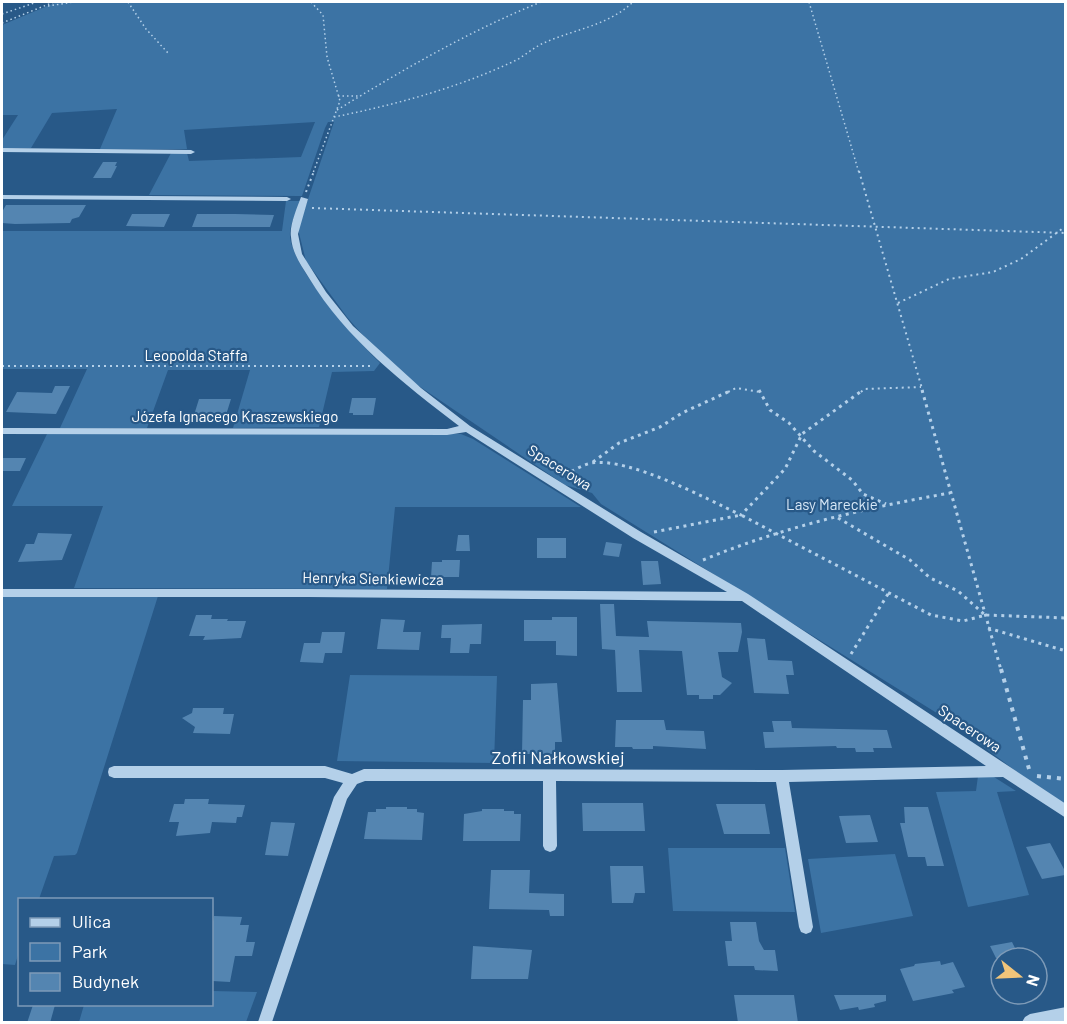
<svg xmlns="http://www.w3.org/2000/svg" width="1067" height="1024" font-family="Barlow,sans-serif">
	<style>
		.green { fill: #3c73a4 }
		.building { fill: #5485b1 }
		.lines { fill: none; stroke-linecap: round; stroke-linejoin: round }
		.path-far3 { stroke: #b4d0e9; stroke-width: 1.5; stroke-dasharray: 1.5 3; stroke-linecap: butt }
		.path-far2 { stroke: #b4d0e9; stroke-width: 2; stroke-dasharray: 2 4; stroke-linecap: butt }
		.path-far1 { stroke: #b4d0e9; stroke-width: 3; stroke-dasharray: 3 4.5; stroke-linecap: butt }
		.path { stroke: #b4d0e9; stroke-width: 4; stroke-dasharray: 4 6; stroke-linecap: butt }
		.minor { fill: #b4d0e9; fill-rule: evenodd }
		.labels { text-anchor: middle; dominant-baseline: central; stroke-width: 4.5; stroke-linejoin: round; paint-order: stroke }
		.street-label { font-size: 15px; fill: #fff; stroke: #285988 }
		.park-label { font-size: 15px; fill: #d8e8f7; stroke: #285988 }
		.near-street-label { font-size: 18px; fill: #fff; stroke: #285988 }
	</style>
	<rect width="100%" height="100%" fill="#285988"/>
	<path class="green" d="M 57,2 L 1065,2 L 1065,805 L 1037,787 L 948,720 L 601,504 L 592,493 L 565,485 L 413,382 L 376,350 L 347,317 L 306,261 L 298,229 L 334,122 L 328,122 L 325,128 L 302,196 L 149,195 L 171,153 L 187,153 L 189,161 L 301,157 L 315,122 L 184,130 L 187,149 L 100,149 L 117,109 L 52,113 L 31,148 L 2,148 L 2,140 L 18,115 L 2,115 L 2,25 Z
		M 286,201 L 301,201 C 297,210 291,222 290,232 C 287,264 357,340 380,363 L 374,371 L 332,372 L 319,427 L 233,428 L 250,370 L 168,370 L 147,428 L 60,428 L 87,369 L 2,369 L 2,231 L 282,231 Z
		M 47,434 L 461,434 L 473,439 L 581,507 L 395,507 L 387,589 L 74,588 L 103,506 L 12,506 Z
		M 158,596 L 77,853 L 75,855 L 54,856 L 39,899 L 20,900 L 19,952 L 15,965 L 2,964 L 2,597 Z
		M 350,675 L 497,676 L 494,763 L 337,761 Z
		M 978,776 L 994,777 L 1016,791 L 997,792 L 1029,895 L 968,907 L 936,792 L 976,791 Z
		M 668,848 L 785,848 L 795,912 L 673,911 Z
		M 895,854 L 913,916 L 821,933 L 808,859 Z
		M 212,991 L 257,992 L 246,1022 L 79,1022 L 84,1005 L 212,1004 Z"/>
	<path class="building" d="M 103,162 L 117,162 L 115,166 L 117,166 L 111,178 L 93,178 Z
		M 6,205 L 86,205 L 79,217 L 72,219 L 70,223 L 15,224 L 2,223 L 2,212 Z
		M 132,214 L 170,214 L 164,227 L 126,226 Z
		M 197,214 L 235,214 L 274,215 L 270,227 L 192,227 Z
		M 55,386 L 70,386 L 56,414 L 6,412 L 17,392 L 52,393 Z
		M 352,398 L 376,398 L 373,415 L 353,415 L 353,413 L 349,413 Z
		M 199,399 L 231,399 L 226,415 L 194,415 Z
		M 2,458 L 26,458 L 20,471 L 2,471 Z
		M 38,533 L 72,534 L 62,560 L 18,562 L 26,544 L 34,544 Z
		M 458,535 L 469,535 L 470,551 L 456,551 Z
		M 537,538 L 566,538 L 566,558 L 537,558 Z
		M 606,542 L 622,544 L 619,557 L 603,555 Z
		M 442,560 L 460,560 L 459,577 L 431,577 L 432,562 L 442,562 Z
		M 641,561 L 658,561 L 661,584 L 643,585 Z
		M 600,604 L 614,604 L 616,636 L 649,637 L 647,621 L 741,623 L 742,632 L 738,652 L 718,652 L 722,677 L 732,683 L 720,695 L 713,695 L 713,699 L 699,699 L 699,695 L 687,695 L 682,651 L 639,650 L 642,692 L 617,692 L 615,650 L 602,649 Z
		M 196,615 L 212,615 L 211,619 L 228,619 L 227,621 L 246,621 L 241,638 L 203,640 L 205,636 L 189,636 Z
		M 552,617 L 577,617 L 577,656 L 556,655 L 556,641 L 524,641 L 524,620 L 552,620 Z
		M 381,619 L 405,620 L 403,632 L 421,632 L 419,650 L 377,649 Z
		M 482,624 L 481,644 L 470,644 L 469,653 L 450,653 L 451,638 L 441,638 L 442,625 Z
		M 322,632 L 345,632 L 342,653 L 325,653 L 323,663 L 300,662 L 304,643 L 320,643 Z
		M 747,638 L 765,639 L 768,660 L 792,661 L 794,675 L 786,675 L 789,694 L 754,693 Z
		M 557,683 L 562,742 L 555,742 L 555,754 L 522,754 L 523,700 L 531,700 L 531,684 Z
		M 193,708 L 224,708 L 223,714 L 234,714 L 230,734 L 193,733 L 195,727 L 182,718 L 192,713 Z
		M 616,720 L 664,720 L 666,730 L 704,731 L 706,749 L 653,746 L 653,749 L 633,749 L 632,747 L 615,747 Z
		M 772,721 L 791,721 L 792,728 L 887,730 L 892,748 L 873,748 L 874,752 L 856,752 L 855,748 L 837,748 L 836,746 L 765,748 L 763,732 L 774,732 Z
		M 185,799 L 209,799 L 208,804 L 245,805 L 242,817 L 237,817 L 236,823 L 212,822 L 210,833 L 176,836 L 179,822 L 169,822 L 174,804 L 184,804 Z
		M 582,803 L 643,803 L 645,831 L 583,831 Z
		M 716,804 L 765,804 L 770,834 L 724,834 Z
		M 386,807 L 407,807 L 407,809 L 417,809 L 417,812 L 424,813 L 422,840 L 364,839 L 368,812 L 376,812 L 376,809 L 386,809 Z
		M 904,807 L 928,807 L 944,866 L 927,866 L 925,857 L 908,857 L 900,823 L 905,823 Z
		M 482,809 L 504,809 L 504,811 L 514,811 L 514,814 L 521,814 L 520,841 L 463,841 L 464,814 L 482,811 Z
		M 870,815 L 878,842 L 846,843 L 839,816 Z
		M 271,822 L 295,823 L 288,856 L 265,855 Z
		M 1050,843 L 1065,871 L 1065,875 L 1042,879 L 1026,847 Z
		M 610,866 L 643,866 L 645,893 L 635,893 L 633,903 L 612,903 Z
		M 491,870 L 530,870 L 529,893 L 564,894 L 564,916 L 550,916 L 549,910 L 489,909 Z
		M 214,916 L 242,917 L 240,925 L 249,925 L 246,942 L 255,942 L 252,956 L 235,956 L 230,982 L 212,981 L 212,927 Z
		M 730,922 L 756,922 L 759,941 L 764,950 L 775,950 L 778,971 L 755,970 L 754,966 L 728,966 L 725,941 L 732,941 Z
		M 1012,942 L 1020,958 L 996,958 L 990,946 Z
		M 473,946 L 532,950 L 528,979 L 471,979 Z
		M 940,961 L 941,965 L 953,962 L 965,987 L 952,990 L 954,993 L 913,1001 L 900,969 L 914,966 L 915,964 Z
		M 734,995 L 794,995 L 798,1023 L 738,1023 Z
		M 834,995 L 886,995 L 886,1001 L 874,1004 L 875,1007 L 859,1010 L 858,1007 L 840,1010 Z
		M 33,1005 L 55,1005 L 50,1023 L 27,1023 Z"/>
	<g class="lines">
		<path class="path-far3" d="M 128,2 L 146,29 L 168,53
			M 311,2 L 323,15 L 327,57 L 340,101 L 313,173
			M 809,2 L 859,173
			M 1017,2 L 1066,2
			M 48,6 L 74,2
			M 2,14 L 37,2
			M 2,23 L 54,2
			M 338,96 L 358,96
			M 337,110 C 403,70 469,31 541,2
			M 334,117 C 394,105 454,89 510,63 C 523,58 533,47 546,42 C 576,29 609,25 633,2"/>
		<path class="path-far2" d="M 859,171 L 923,392
			M 306,192 L 314,171
			M 312,208 L 1066,233
			M 898,303 L 949,279 L 993,272 L 1021,259 L 1066,226
			M 2,366 L 373,366
			M 728,392 L 736,388 L 760,392
			M 861,392 L 864,389 L 921,387"/>
		<path class="path-far1" d="M 759,390 L 770,410 L 789,423 L 814,451 L 852,480 L 863,494 L 886,504
			M 922,390 L 1001,670
			M 593,462 L 619,443 L 660,427 L 682,413 L 732,390
			M 565,475 C 573,471 582,465 591,463 C 629,457 705,498 741,515 L 785,469 L 802,434 L 863,390
			M 838,518 L 910,560 L 930,578 L 958,591 L 984,614
			M 654,532 L 741,515 L 931,615 L 963,621 L 986,615 L 1066,618
			M 703,560 C 783,527 865,508 950,493
			M 988,628 L 1066,651
			M 851,654 L 888,594"/>
		<path class="path" d="M 1001,669 L 1029,769
			M 1037,776 L 1066,779"/>
		<path class="minor" d="M 2,148 L 191,150 L 195,152 L 191,154 L 2,152 Z
			M 2,195 L 287,197 L 291,199 L 287,201 L 2,199 Z
			M 301,197 L 308,199 L 298,234 L 302,254 L 326,292 L 353,326 L 421,388 L 470,426 L 641,532 L 748,594 L 1066,804 L 1066,818 L 1003,777 L 789,782 L 813,927 L 811,932 L 806,934 L 801,932 L 799,927 L 776,782 L 556,781 L 557,846 L 555,850 L 550,852 L 545,850 L 543,846 L 543,781 L 365,781 L 357,784 L 347,799 L 272,1022 L 258,1022 L 334,797 L 343,783 L 325,778 L 114,778 L 109,776 L 108,772 L 109,768 L 114,766 L 325,766 L 352,774 L 364,769 L 782,770 L 986,766 L 742,601 L 309,597 L 2,597 L 2,589 L 309,589 L 727,592 L 633,538 L 466,432 L 447,435 L 2,434 L 2,428 L 447,429 L 459,426 C 404,384 346,339 309,278 C 301,265 292,253 291,237 C 289,226 297,208 301,197 Z
			M 1066,1007 L 1066,1022 L 1022,1022 L 1025,1017 L 1030,1014 Z"/>
	</g>
	<g class="labels">
		<g class="street-label">
			<text x="196" y="355">Leopolda Staffa</text>
			<text x="235" y="416">Józefa Ignacego Kraszewskiego</text>
			<text transform="translate(560 467) rotate(32)">Spacerowa</text>
			<text transform="translate(373 578) rotate(1)">Henryka Sienkiewicza</text>
			<text transform="translate(970 728) rotate(34)">Spacerowa</text>
		</g>
		<g class="park-label">
			<text x="832" y="504">Lasy Mareckie</text>
		</g>
		<g class="near-street-label">
			<text x="558" y="757">Zofii Nałkowskiej</text>
		</g>
	</g>
	<rect width="1067" height="1024" fill="none" stroke="#ffffff" stroke-width="6"/>
	<rect x="18" y="898" width="195" height="108" fill="#285988" stroke="#7e9bb8" stroke-width="1.5"/>
	<rect x="30" y="918" width="30" height="9" fill="#b4d0e9" stroke="#7e9bb8" stroke-width="1.5"/>
	<text x="72" y="928" font-size="18" fill="#ffffff">Ulica</text>
	<rect x="30" y="943" width="30" height="18" fill="#3c73a4" stroke="#7e9bb8" stroke-width="1.5"/>
	<text x="72" y="958" font-size="18" fill="#ffffff">Park</text>
	<rect x="30" y="973" width="30" height="18" fill="#5485b1" stroke="#7e9bb8" stroke-width="1.5"/>
	<text x="72" y="988" font-size="18" fill="#ffffff">Budynek</text>
	<g transform="translate(1019 976) rotate(108)"><circle r="28" fill="#285988" stroke="#7e9bb8" stroke-width="1.5"/>
	<path d="M0-4.5L10 22L0 15L-10 22Z" fill="#f1c57a"/>
	<text y="-9" font-size="16" font-weight="bold" text-anchor="middle" fill="#ffffff">N</text>
	</g>
</svg>
